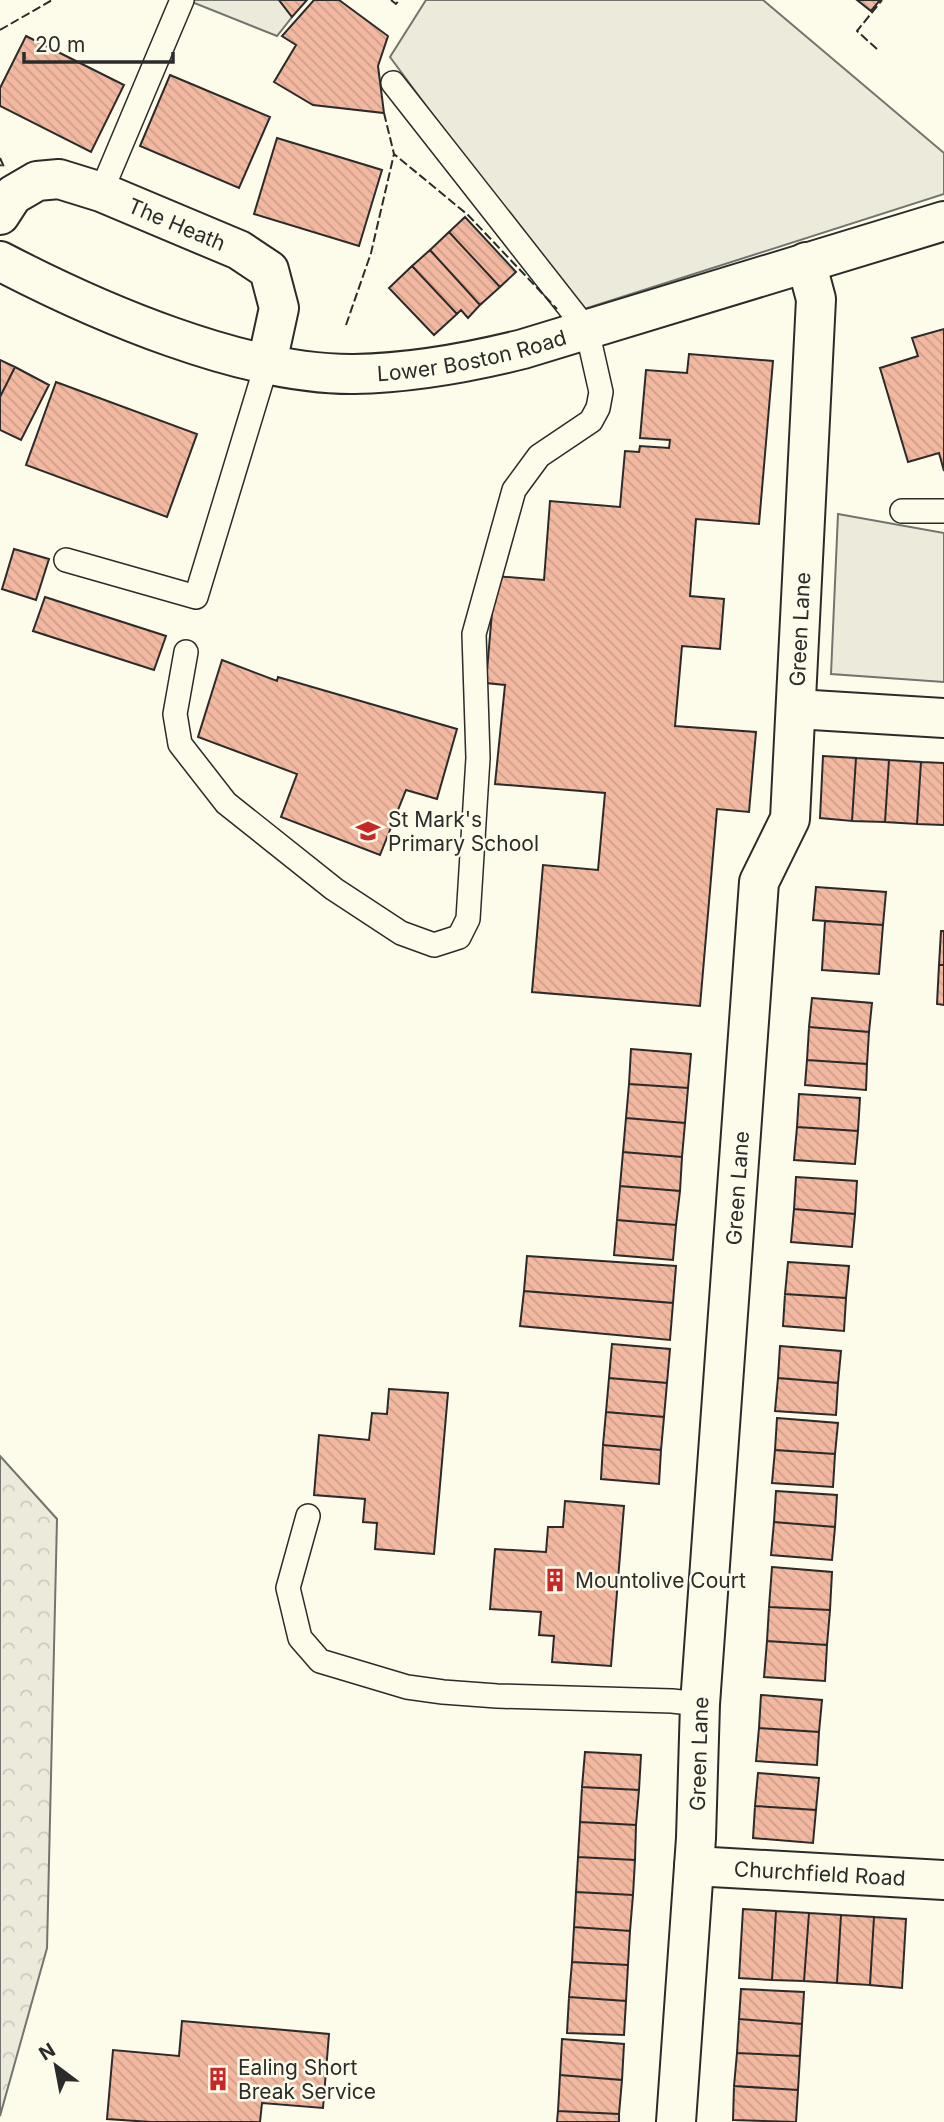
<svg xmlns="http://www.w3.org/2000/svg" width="944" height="2122" font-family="Inter,sans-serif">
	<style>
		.green { fill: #ecebdb; stroke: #74746e; stroke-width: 2 }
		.park { fill: url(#park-crowns); stroke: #74746e; stroke-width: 2 }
		.parking { fill: #eceadb; stroke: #74746e; stroke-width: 2 }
		.building { fill: url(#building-back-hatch); stroke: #2b2b2b; stroke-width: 2 }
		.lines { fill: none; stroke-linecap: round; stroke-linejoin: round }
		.service-casing { stroke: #2b2b2b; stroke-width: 26 }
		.minor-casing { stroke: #2b2b2b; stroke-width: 42 }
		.primary-casing { stroke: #2b2b2b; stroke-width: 42 }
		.service { stroke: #fdfbea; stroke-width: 23 }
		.minor { stroke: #fdfbea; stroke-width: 38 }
		.primary { stroke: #fdfbea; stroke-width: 38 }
		.fence { stroke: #2b2b2b; stroke-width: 2; stroke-dasharray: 9 3.5; stroke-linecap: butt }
		.labels { text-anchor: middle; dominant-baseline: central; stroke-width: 5; stroke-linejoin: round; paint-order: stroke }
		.street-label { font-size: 21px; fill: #2b2b2b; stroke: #fdfbea }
		.poi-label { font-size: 21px; fill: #2b2b2b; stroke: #fdfbea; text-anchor: start }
	</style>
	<defs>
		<pattern id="park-crowns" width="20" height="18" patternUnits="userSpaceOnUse" patternTransform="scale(1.75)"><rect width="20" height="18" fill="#ecebdb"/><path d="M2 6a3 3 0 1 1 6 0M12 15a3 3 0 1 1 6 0" fill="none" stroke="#cbcabc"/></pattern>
		<pattern id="building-back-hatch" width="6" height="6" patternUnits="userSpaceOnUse" patternTransform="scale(1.75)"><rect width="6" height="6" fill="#f2b8a0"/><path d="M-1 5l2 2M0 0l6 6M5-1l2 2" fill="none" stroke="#d09e8a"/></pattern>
	</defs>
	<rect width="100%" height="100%" fill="#fdfbea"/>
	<path class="green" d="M 426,0 L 763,0 L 944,153 L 944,194 L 578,311 L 390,57 Z
		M 838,514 L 944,533 L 944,682 L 831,674 Z"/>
	<path class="park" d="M 0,1456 L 57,1519 L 47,1948 L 0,2116 Z"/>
	<path class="parking" d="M 187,0 L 279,0 L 292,17 L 277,36 Z"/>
	<path class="building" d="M 279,0 L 307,0 L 292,17 Z
		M 314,0 L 339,0 L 388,36 L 378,66 L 384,113 L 313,105 L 274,82 L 296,45 L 282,36 Z
		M 857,0 L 880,0 L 871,11 Z
		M 26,36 L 124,85 L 91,152 L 0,106 L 0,88 Z
		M 170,75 L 270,117 L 239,188 L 140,146 Z
		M 277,138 L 382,170 L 359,246 L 254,214 Z
		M 465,217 L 516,272 L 500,287 L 449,232 Z
		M 449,232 L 500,287 L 480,305 L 430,250 Z
		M 430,250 L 480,305 L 468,318 L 461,310 L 457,314 L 412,266 Z
		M 412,266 L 457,314 L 434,335 L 389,288 Z
		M 944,329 L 944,471 L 939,453 L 908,462 L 880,368 L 918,356 L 912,338 Z
		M 689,354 L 773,361 L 759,524 L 696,519 L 690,596 L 724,599 L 720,649 L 682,646 L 675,726 L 756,732 L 749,812 L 717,809 L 700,1006 L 532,992 L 543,865 L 598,870 L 605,793 L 495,784 L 505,685 L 486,683 L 495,576 L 544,580 L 550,501 L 620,507 L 625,451 L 639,452 L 640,446 L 669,448 L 670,440 L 640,438 L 646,370 L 687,373 Z
		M 0,360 L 15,367 L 0,397 Z
		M 15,367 L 49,385 L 21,440 L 0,430 L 0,397 Z
		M 56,382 L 197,434 L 167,517 L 26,465 Z
		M 14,549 L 49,559 L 36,600 L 2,589 Z
		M 45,597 L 166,636 L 154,670 L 33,631 Z
		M 222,660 L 277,681 L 278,677 L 457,729 L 437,799 L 406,790 L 380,855 L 281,817 L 297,774 L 198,737 Z
		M 823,756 L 856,758 L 852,821 L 820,818 Z
		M 856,758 L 889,760 L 885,822 L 852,821 Z
		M 889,760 L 921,762 L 917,824 L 885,822 Z
		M 921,762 L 944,763 L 944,825 L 917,824 Z
		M 816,887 L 886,892 L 883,925 L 813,920 Z
		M 825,921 L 883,925 L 879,974 L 822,970 Z
		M 941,931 L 944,931 L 944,965 L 939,965 Z
		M 939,965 L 944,965 L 944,1005 L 937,1004 Z
		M 812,998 L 872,1003 L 869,1032 L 809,1027 Z
		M 809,1027 L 869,1032 L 867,1064 L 807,1060 Z
		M 631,1049 L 691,1054 L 688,1088 L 629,1084 Z
		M 807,1060 L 867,1064 L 866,1090 L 805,1085 Z
		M 629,1084 L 688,1088 L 685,1123 L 626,1118 Z
		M 799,1094 L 860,1098 L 858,1131 L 797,1127 Z
		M 626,1118 L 685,1123 L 682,1157 L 623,1152 Z
		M 797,1127 L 858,1131 L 855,1164 L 794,1160 Z
		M 623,1152 L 682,1157 L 680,1191 L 620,1186 Z
		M 796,1177 L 857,1181 L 855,1214 L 794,1209 Z
		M 620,1186 L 680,1191 L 676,1225 L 617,1220 Z
		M 794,1209 L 855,1214 L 852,1247 L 791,1242 Z
		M 617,1220 L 676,1225 L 673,1260 L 614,1255 Z
		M 527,1256 L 676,1266 L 673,1303 L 524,1291 Z
		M 788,1262 L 849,1266 L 846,1298 L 785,1294 Z
		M 524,1291 L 673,1303 L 670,1340 L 520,1326 Z
		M 785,1294 L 846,1298 L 844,1331 L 783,1326 Z
		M 612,1344 L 670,1349 L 667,1383 L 609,1378 Z
		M 780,1346 L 841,1351 L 838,1383 L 778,1378 Z
		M 609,1378 L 667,1383 L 664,1417 L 606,1412 Z
		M 778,1378 L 838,1383 L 836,1415 L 775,1411 Z
		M 389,1389 L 448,1393 L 434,1554 L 375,1549 L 377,1523 L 363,1522 L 365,1499 L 314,1495 L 319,1435 L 369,1440 L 372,1413 L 387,1414 Z
		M 606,1412 L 664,1417 L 661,1450 L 603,1445 Z
		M 777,1418 L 838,1423 L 835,1454 L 775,1450 Z
		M 603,1445 L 661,1450 L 659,1484 L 601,1479 Z
		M 775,1450 L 835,1454 L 833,1487 L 772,1483 Z
		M 776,1491 L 837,1495 L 835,1527 L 774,1522 Z
		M 565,1501 L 624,1506 L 611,1666 L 552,1662 L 554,1636 L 539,1635 L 541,1612 L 490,1609 L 495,1549 L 546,1552 L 548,1527 L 563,1527 Z
		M 774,1522 L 835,1527 L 832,1560 L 771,1555 Z
		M 772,1567 L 832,1572 L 830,1610 L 769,1607 Z
		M 769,1607 L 830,1610 L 827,1645 L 767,1641 Z
		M 767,1641 L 827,1645 L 825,1681 L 764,1677 Z
		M 761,1695 L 822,1700 L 819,1732 L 759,1728 Z
		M 759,1728 L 819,1732 L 817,1765 L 756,1761 Z
		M 585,1752 L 641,1755 L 639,1790 L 582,1787 Z
		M 758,1773 L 819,1778 L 816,1810 L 755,1806 Z
		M 582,1787 L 639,1790 L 636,1825 L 580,1822 Z
		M 755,1806 L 816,1810 L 813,1843 L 753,1838 Z
		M 580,1822 L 636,1825 L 635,1860 L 578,1857 Z
		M 578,1857 L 635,1860 L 633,1895 L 576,1892 Z
		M 576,1892 L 633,1895 L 630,1931 L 574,1927 Z
		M 743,1909 L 776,1911 L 772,1980 L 739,1978 Z
		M 776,1911 L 809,1913 L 804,1981 L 772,1980 Z
		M 809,1913 L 841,1915 L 837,1983 L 804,1981 Z
		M 841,1915 L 874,1917 L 870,1985 L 837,1983 Z
		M 874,1917 L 906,1919 L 902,1988 L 870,1985 Z
		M 574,1927 L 630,1931 L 628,1965 L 572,1962 Z
		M 572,1962 L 628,1965 L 626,2001 L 569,1997 Z
		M 741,1989 L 804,1992 L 802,2024 L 739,2019 Z
		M 569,1997 L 626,2001 L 624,2035 L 567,2033 Z
		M 739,2019 L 802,2024 L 800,2056 L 737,2053 Z
		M 182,2021 L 329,2034 L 323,2108 L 262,2103 L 260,2122 L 151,2122 L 107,2119 L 113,2050 L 179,2056 Z
		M 562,2039 L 624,2044 L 622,2080 L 560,2075 Z
		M 737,2053 L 800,2056 L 798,2090 L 734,2086 Z
		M 560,2075 L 622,2080 L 619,2114 L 558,2111 Z
		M 734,2086 L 798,2090 L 796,2122 L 733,2120 Z
		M 558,2111 L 619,2114 L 619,2122 L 557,2122 Z"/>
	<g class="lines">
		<g class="service-casing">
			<path id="service" d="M 101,192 L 182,0
				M 902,511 L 944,511
				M 66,560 L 196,597 L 267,363
				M 186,652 L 175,714 L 180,744 L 226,803 L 334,889 L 401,933 L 434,945 L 459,937 L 468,919 L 478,758 L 474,634 L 514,490 L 539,456 L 591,421 L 598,408 L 601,392 L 587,330 L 393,83
				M 308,1516 L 288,1588 L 300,1638 L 320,1661 L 407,1687 L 443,1692 L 497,1696 L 672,1701 L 700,1704"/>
		</g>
		<g class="minor-casing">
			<g id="minor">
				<path id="s1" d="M 0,215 L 13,195 L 37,181 L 59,179 L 101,192 L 239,250 L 269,270 L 279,308 L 267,363"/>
				<path d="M 796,709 L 944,718"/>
				<path id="s2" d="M 694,1866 L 944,1880"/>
				<path id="s3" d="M 676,2122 L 696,1838 L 700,1704 L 759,882 L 790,819 L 816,299 L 806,262"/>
			</g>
		</g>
		<g class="primary-casing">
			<g id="primary">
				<path id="s4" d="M 0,261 C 98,312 243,375 354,374 C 412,373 467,363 523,349 L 944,221"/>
			</g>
		</g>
		<use href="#service" class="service"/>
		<use href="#minor" class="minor"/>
		<use href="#primary" class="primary"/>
		<path class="fence" d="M 391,0 L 396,4 L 399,0
			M 0,30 L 52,0
			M 877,49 L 857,31 L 882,0
			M 384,113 L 394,154 L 468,215 L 557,309
			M 0,158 L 4,167 L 0,165
			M 346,325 L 371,253 L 394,154"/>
	</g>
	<defs>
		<g id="school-bare" transform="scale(1.89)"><path d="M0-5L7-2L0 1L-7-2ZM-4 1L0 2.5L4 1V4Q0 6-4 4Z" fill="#c62828" stroke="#fdfbea" stroke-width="2.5" paint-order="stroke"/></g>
		<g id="building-bare" transform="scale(1.89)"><path d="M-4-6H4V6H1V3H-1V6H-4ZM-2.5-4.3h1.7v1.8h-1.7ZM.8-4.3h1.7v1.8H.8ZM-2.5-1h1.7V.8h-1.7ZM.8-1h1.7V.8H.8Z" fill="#c62828" stroke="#fdfbea" stroke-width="2.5" paint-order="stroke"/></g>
	</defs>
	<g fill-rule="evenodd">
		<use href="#school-bare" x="368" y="831"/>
		<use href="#building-bare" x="555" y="1580"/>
		<use href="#building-bare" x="218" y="2079"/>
	</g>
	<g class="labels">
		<g class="street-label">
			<text stroke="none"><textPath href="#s1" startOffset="200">The Heath</textPath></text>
			<text stroke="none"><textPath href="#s4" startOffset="494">Lower Boston Road</textPath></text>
			<text stroke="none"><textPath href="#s3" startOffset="1503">Green Lane</textPath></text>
			<text stroke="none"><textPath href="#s3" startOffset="936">Green Lane</textPath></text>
			<text stroke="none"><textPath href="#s3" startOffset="369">Green Lane</textPath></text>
			<text stroke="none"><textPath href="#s2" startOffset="126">Churchfield Road</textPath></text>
		</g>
		<g class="poi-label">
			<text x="388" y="819">St Mark's<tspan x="388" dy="24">Primary School</tspan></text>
			<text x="575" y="1580">Mountolive Court</text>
			<text x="238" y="2067">Ealing Short<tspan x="238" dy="24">Break Service</tspan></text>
		</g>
	</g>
	<g transform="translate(56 2066) rotate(328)" stroke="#fdfbea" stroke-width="5" paint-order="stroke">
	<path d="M0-5L12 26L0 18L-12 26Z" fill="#2b2b2b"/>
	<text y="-10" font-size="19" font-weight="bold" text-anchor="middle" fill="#2b2b2b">N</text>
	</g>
	<path d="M24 52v10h149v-10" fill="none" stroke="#2b2b2b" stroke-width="3.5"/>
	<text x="35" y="52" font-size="21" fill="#2b2b2b" stroke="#fdfbea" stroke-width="5" paint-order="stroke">20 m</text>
</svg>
